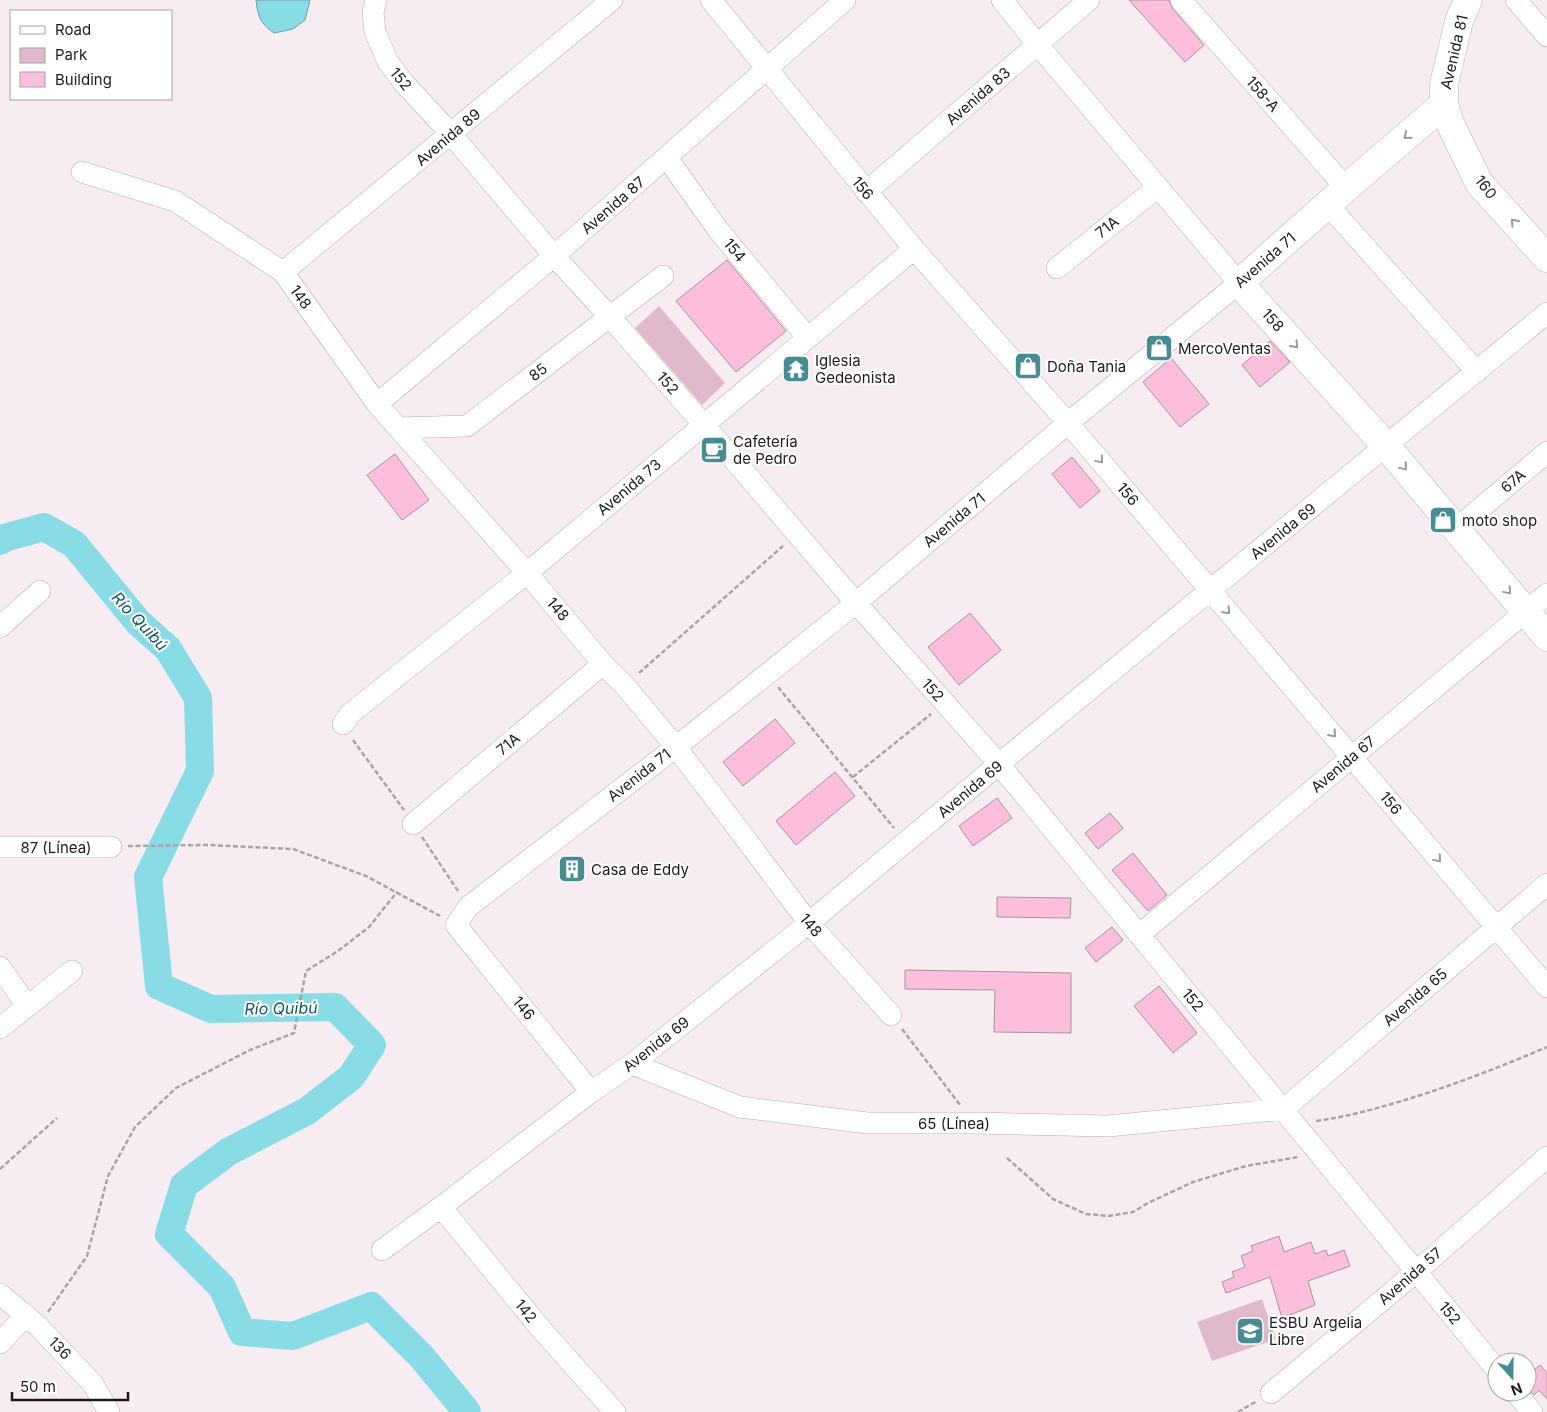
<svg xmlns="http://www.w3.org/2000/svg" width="1547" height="1412" font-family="Inter,sans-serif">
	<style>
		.green { fill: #e0bacc }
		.water { fill: #88dce6; stroke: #68a2a9 }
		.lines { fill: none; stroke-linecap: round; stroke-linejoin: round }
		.river { stroke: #88dce6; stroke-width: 28 }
		.building { fill: #fdbede; stroke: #a2979c }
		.minor-casing { stroke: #b8adb2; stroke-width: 22 }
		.major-casing { stroke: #b8adb2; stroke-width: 29 }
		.path { stroke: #aba3a7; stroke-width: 2.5; stroke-dasharray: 5 2.5; stroke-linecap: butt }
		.minor { stroke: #fff; stroke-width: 21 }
		.major { stroke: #fff; stroke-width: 28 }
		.oneway { stroke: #9a9899 }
		.labels { text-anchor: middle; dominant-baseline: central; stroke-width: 4; stroke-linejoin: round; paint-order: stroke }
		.street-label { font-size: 15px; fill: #1e1a1c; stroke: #fff }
		.poi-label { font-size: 15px; fill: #1e1a1c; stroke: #fff; text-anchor: start }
		.water-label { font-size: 16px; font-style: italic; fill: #0e5860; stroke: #fff }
	</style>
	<rect width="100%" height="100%" fill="#f7ecf1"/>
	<path class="green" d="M 659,306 L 725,383 L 702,405 L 635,328 Z
		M 1262,1299 L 1276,1339 L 1212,1361 L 1197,1322 Z"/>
	<path class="water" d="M 256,0 L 310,0 L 305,20 L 293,29 L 274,33 C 260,23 258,17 256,0 Z"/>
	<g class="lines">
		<path class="river" d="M 0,541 L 4,538 L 44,527 L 74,544 L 138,622 L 168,649 L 198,698 L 200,771 L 148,877 L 159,986 L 211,1009 L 335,1007 L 372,1045 L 351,1077 L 307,1111 L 228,1152 L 184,1185 L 169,1234 L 222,1287 L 242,1332 L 293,1336 L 371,1306 L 421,1356 L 467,1412"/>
	</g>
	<path class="building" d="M 1129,0 L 1169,0 L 1172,8 L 1204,45 L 1185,62 Z
		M 727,260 L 786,331 L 736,372 L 676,301 Z
		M 1270,341 L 1290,362 L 1260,387 L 1242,365 Z
		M 1171,358 L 1209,404 L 1180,427 L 1143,382 Z
		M 395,454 L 429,500 L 402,520 L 367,475 Z
		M 1072,457 L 1100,491 L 1080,508 L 1052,474 Z
		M 970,613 L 1001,650 L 959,685 L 928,647 Z
		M 775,719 L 795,743 L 743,786 L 723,762 Z
		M 835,772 L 855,796 L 796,845 L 776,821 Z
		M 997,798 L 1012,818 L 973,846 L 959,826 Z
		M 1110,813 L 1123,828 L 1098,849 L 1085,833 Z
		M 1133,853 L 1167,895 L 1148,911 L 1112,870 Z
		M 997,897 L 1071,898 L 1070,918 L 997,917 Z
		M 1112,927 L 1123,940 L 1096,962 L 1085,948 Z
		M 905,970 L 1071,973 L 1071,1033 L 994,1032 L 995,990 L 905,989 Z
		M 1159,986 L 1197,1033 L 1173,1053 L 1134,1006 Z
		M 1279,1236 L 1284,1252 L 1311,1242 L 1315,1254 L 1326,1250 L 1328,1256 L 1344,1250 L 1350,1266 L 1308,1281 L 1315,1305 L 1282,1318 L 1270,1277 L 1226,1293 L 1222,1282 L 1234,1277 L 1232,1272 L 1245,1267 L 1241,1256 L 1253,1251 L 1251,1246 Z
		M 1540,1365 L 1547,1373 L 1547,1399 L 1539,1390 L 1534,1395 L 1527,1387 L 1527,1376 Z"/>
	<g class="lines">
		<g class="minor-casing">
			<path id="minor" d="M 376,0 L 373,12 L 375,32 L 388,62 L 403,82 L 451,134 L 554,256 L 610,317 L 704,425 L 856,603 L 999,764 L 1497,1370
				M 711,0 L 914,249 L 1068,423 L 1547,987
				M 1181,0 L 1346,188
				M 1516,0 L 1547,36
				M 667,158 L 719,231 L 808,338
				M 82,172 L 175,201 L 283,272 L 377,404 L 527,573 L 603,664 L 625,686 L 676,747 L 809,923 L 891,1015
				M 866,192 L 1089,0
				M 1327,204 L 1477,372
				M 1057,268 L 1158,187
				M 283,272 L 612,0
				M 377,404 L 554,256 L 845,0
				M 398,428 L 467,426 L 663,276
				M 1456,529 L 1547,452
				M 0,627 L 40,591
				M 343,724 L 351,713 L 527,573 L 914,249
				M 413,824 L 603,664
				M 0,847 L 111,847
				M 1139,935 L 1547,594
				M 0,967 L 27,1006
				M 0,1028 L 72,971
				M 632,1064 L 740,1107 L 867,1123 L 975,1123 L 1108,1126 L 1284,1109 L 1547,884
				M 591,1092 L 456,925 L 468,907 L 676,747 L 856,603 L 1068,423 L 1239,283 L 1038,45 L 1002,0
				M 441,1207 L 541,1329 L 615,1412
				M 382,1250 L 441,1207 L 591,1092 L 632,1064 L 809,923 L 999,764 L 1547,313
				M 0,1294 L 38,1326 L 93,1384 L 109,1412
				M 0,1343 L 26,1315
				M 1515,1392 L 1532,1412
				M 1271,1393 L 1416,1272 L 1547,1157"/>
		</g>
		<g class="major-casing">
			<path id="major" d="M 1468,0 L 1459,21 L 1444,84 L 1444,104 L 1450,123 L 1479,183 L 1547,258
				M 1444,104 L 1346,188 L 1239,283 L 1386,446 L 1547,637"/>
		</g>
		<path class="path" d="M 639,673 L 783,546
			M 778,687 L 894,828
			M 353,740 L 404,810
			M 853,777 L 931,714
			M 422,837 L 458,891
			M 128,846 L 208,845 L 293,849 L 366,876 L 440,916
			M 902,1029 L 961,1106
			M 1316,1121 C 1345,1117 1367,1111 1395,1103 C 1446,1088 1498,1068 1547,1047
			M 1007,1158 L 1053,1199 L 1086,1214 L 1109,1216 L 1133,1212 L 1148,1203 L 1193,1182 L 1246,1166 L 1298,1157
			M 0,1169 L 57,1118
			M 48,1312 L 87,1256 L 108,1176 L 135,1127 L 176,1088 L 250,1050 L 294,1033 L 306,971 L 338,951 L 369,927 L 397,892
			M 1238,1412 L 1257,1401"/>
		<use href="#minor" class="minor"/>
		<use href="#major" class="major"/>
	</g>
	<defs><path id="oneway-chevron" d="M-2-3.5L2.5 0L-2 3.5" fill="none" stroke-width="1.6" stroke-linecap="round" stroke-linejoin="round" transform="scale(1.25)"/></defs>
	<g class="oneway">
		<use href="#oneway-chevron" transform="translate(1407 136) rotate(139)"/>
		<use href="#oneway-chevron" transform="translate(1514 222) rotate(-132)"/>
		<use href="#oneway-chevron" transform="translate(1295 345) rotate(48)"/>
		<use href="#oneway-chevron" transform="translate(1100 460) rotate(50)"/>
		<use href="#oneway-chevron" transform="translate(1404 467) rotate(50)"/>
		<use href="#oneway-chevron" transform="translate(1508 591) rotate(50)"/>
		<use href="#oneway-chevron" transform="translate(1227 611) rotate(49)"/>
		<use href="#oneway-chevron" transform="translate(1333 734) rotate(49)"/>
		<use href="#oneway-chevron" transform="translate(1438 859) rotate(50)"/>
	</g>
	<defs>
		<g id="shop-square" transform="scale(1.4375)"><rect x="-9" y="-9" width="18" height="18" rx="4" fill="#458c94" stroke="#fff"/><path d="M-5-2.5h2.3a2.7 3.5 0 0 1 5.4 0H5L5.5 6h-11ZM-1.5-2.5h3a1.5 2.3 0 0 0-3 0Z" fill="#fff"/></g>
		<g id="temple-square" transform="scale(1.4375)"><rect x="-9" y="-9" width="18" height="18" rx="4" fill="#458c94" stroke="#fff"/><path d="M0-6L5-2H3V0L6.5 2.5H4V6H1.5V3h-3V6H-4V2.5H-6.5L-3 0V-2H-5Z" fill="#fff"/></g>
		<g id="cafe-square" transform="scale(1.4375)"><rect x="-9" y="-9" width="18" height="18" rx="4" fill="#458c94" stroke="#fff"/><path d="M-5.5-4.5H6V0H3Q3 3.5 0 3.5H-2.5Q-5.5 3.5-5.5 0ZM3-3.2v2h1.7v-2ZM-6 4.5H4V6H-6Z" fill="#fff"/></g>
		<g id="building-square" transform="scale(1.4375)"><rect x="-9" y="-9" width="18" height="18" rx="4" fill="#458c94" stroke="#fff"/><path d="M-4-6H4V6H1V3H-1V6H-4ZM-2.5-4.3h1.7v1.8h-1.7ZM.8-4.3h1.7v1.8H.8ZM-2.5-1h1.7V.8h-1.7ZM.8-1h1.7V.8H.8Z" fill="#fff"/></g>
		<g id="school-square" transform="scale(1.4375)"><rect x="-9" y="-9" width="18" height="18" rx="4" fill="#458c94" stroke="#fff"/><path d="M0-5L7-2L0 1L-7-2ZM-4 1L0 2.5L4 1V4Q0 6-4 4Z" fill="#fff"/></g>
	</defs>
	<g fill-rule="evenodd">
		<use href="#shop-square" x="1159" y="348"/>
		<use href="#shop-square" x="1028" y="366"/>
		<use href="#temple-square" x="796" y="369"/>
		<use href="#cafe-square" x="714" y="450"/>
		<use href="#shop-square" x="1443" y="520"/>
		<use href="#building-square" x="572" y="869"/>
		<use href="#school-square" x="1250" y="1331"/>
	</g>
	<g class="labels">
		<g class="street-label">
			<text transform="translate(1454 52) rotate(-77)">Avenida 81</text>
			<text transform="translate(401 79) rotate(51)">152</text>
			<text transform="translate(1263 94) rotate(49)">158-A</text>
			<text transform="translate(978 96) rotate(-41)">Avenida 83</text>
			<text transform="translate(448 137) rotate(-40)">Avenida 89</text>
			<text transform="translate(1486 187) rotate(53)">160</text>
			<text transform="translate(863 188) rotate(51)">156</text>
			<text transform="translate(613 205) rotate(-41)">Avenida 87</text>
			<text transform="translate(1107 227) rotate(-39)">71A</text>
			<text transform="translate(735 250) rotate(50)">154</text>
			<text transform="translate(1265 260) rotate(-41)">Avenida 71</text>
			<text transform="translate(301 297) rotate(55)">148</text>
			<text transform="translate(1273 320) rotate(48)">158</text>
			<text transform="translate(538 372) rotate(-37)">85</text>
			<text transform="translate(668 383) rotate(49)">152</text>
			<text transform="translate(1513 481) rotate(-40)">67A</text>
			<text transform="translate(629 487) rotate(-40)">Avenida 73</text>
			<text transform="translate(1128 494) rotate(50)">156</text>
			<text transform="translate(954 520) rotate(-40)">Avenida 71</text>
			<text transform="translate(1283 531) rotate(-39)">Avenida 69</text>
			<text transform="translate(558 609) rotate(50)">148</text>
			<text transform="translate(933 690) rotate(48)">152</text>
			<text transform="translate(508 744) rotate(-40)">71A</text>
			<text transform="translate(1343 764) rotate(-40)">Avenida 67</text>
			<text transform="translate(639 775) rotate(-38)">Avenida 71</text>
			<text transform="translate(970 789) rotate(-40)">Avenida 69</text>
			<text transform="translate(1391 803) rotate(50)">156</text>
			<text x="56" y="847">87 (Línea)</text>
			<text transform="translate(811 925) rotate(50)">148</text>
			<text transform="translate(1415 997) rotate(-41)">Avenida 65</text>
			<text transform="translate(1193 1000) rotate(50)">152</text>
			<text transform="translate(524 1008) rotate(51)">146</text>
			<text transform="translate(656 1044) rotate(-38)">Avenida 69</text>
			<text x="954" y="1123">65 (Línea)</text>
			<text transform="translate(1410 1276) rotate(-41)">Avenida 57</text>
			<text transform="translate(526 1311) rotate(51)">142</text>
			<text transform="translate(1450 1313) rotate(50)">152</text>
			<text transform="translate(60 1348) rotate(46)">136</text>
		</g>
		<g class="poi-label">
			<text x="1178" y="348">MercoVentas</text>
			<text x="815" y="360">Iglesia<tspan x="815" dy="17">Gedeonista</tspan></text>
			<text x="1047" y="366">Doña Tania</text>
			<text x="733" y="441">Cafetería<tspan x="733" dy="17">de Pedro</tspan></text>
			<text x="1462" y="520">moto shop</text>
			<text x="591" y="869">Casa de Eddy</text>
			<text x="1269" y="1322">ESBU Argelia<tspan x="1269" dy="17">Libre</tspan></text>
		</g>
		<g class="water-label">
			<text transform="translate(140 621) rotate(47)">Río Quibú</text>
			<text transform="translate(281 1008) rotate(-1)">Río Quibú</text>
		</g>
	</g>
	<rect x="10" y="10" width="162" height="90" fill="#ffffff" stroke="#a5a3a4"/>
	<rect x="20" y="26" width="25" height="8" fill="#ffffff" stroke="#a5a3a4"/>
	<text x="55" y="35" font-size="15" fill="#1e1a1c">Road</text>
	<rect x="20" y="48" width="25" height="15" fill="#e0bacc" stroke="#a5a3a4"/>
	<text x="55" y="60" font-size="15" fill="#1e1a1c">Park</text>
	<rect x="20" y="72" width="25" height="15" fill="#fdbede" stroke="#a5a3a4"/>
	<text x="55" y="85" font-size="15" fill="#1e1a1c">Building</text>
	<g transform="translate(1512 1377) rotate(159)"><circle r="24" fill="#ffffff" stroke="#a5a3a4"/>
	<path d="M0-4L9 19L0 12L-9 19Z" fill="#458c94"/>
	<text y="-8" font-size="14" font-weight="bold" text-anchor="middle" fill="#1e1a1c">N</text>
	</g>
	<path d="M12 1392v8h116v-8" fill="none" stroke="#1e1a1c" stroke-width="2.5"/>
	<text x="20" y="1392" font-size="15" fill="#1e1a1c" stroke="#ffffff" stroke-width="4" paint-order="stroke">50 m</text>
</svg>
